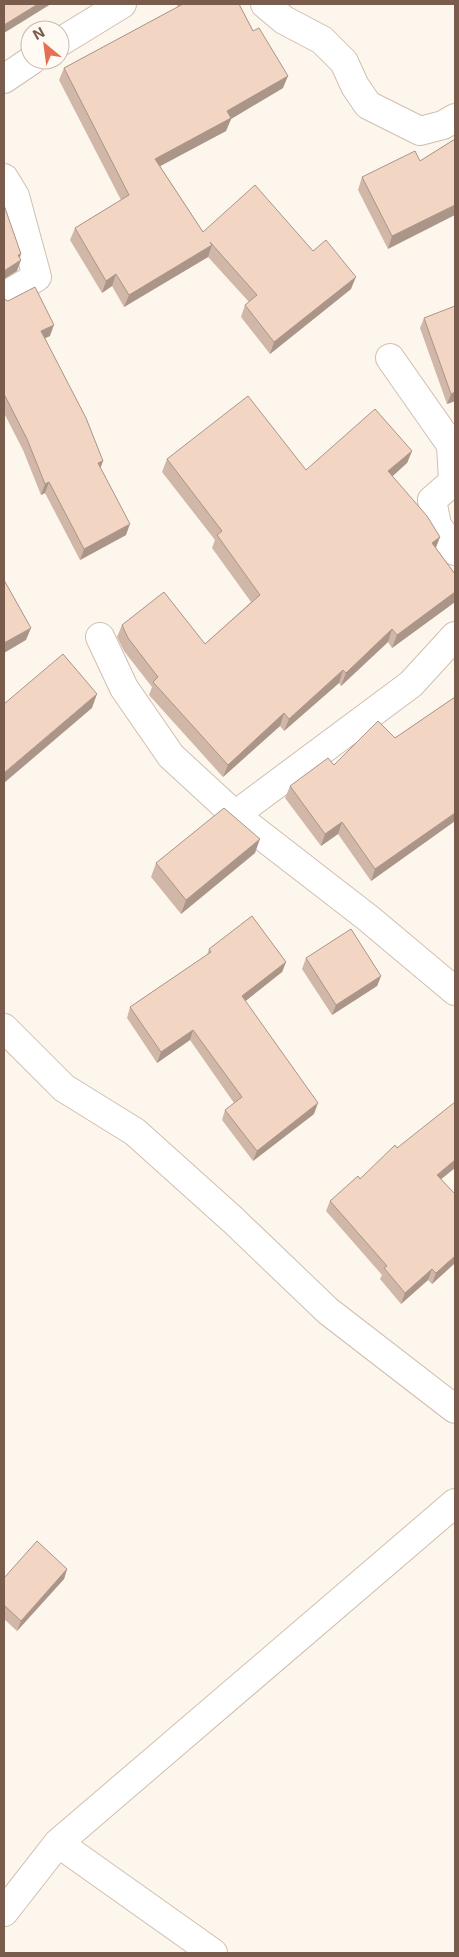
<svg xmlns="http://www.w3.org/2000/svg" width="459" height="1957" font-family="Inter,sans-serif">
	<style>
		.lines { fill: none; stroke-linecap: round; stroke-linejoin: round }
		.street-casing { stroke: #d1beb0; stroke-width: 30 }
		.street { stroke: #fff; stroke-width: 28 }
		.wall { fill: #d1b7a8 }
		.shaded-wall { fill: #aa9588 }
		.building { fill: #f3d5c3; stroke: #aa9588 }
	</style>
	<rect width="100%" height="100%" fill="#fdf6ec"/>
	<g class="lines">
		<g class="street-casing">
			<path id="street" d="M 265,4 L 284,20 L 322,40 L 344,62 L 355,86 L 368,105 L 420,131 L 443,125 L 455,118
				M 60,42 L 122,4
				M 4,79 L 32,60
				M 4,178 L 15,196 L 37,277 L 4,296
				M 390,358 L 451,445 L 453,481
				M 455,480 L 432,500 L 437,525 L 455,551
				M 100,637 L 124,688 L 171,756 L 235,815 L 368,918 L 455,991
				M 235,815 L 411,684 L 455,636
				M 4,1028 L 64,1088 L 135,1132 L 233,1220 L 328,1311 L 455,1409
				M 58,1843 L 213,1953
				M 4,1912 L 58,1843 L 455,1503"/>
		</g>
		<use href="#street" class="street"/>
	</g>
	<path class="wall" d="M 176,4 L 239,4 L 283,88 L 231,119 L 226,131 L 160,166 L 203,232 L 313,251 L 351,289 L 270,354 L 241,317 L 245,305 L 249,302 L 208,257 L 124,307 L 112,286 L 102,293 L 70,240 L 75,228 L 121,200 L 59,80 L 64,68 L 178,7 Z
		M 455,139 L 388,249 L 358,190 L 362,177 L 420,161 Z
		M 4,299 L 50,336 L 45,338 L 103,461 L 100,468 L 126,535 L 80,560 L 45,493 L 41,495 L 23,450 L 4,413 Z
		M 424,318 L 455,401 L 447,404 L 420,328 Z
		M 412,451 L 407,463 L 392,476 L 440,537 L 436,548 L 455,574 L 455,602 L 392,648 L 388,642 L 341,686 L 339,683 L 284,731 L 280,726 L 223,777 L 149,695 L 152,687 L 124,651 L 117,637 L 122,625 L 205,644 L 251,602 L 212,548 L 215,540 L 162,472 L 167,459 L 306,470 Z
		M 455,697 L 455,821 L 371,881 L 338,834 L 321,846 L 285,798 L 290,786 L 334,765 L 395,738 Z
		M 255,853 L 181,914 L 151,877 L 156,863 Z
		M 209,949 L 286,962 L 282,972 L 245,1001 L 314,1114 L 253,1161 L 222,1120 L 225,1110 L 234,1103 L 190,1040 L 157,1063 L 127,1018 L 130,1007 L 207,955 Z
		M 306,958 L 381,976 L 377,986 L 332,1015 L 302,969 Z
		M 397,1148 L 441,1179 L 455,1194 L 455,1263 L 432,1284 L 428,1280 L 401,1304 L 380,1279 L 382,1275 L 326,1211 L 330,1201 L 360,1179 Z
		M 67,1569 L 64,1579 L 17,1631 L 4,1619 L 4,1578 Z"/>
	<path class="shaded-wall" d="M 38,4 L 51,4 L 4,33 L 4,25 Z
		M 288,76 L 283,88 L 231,119 L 226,131 L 151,171 L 155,159 L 227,111 Z
		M 455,205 L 455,215 L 388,249 L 392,236 Z
		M 212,245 L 208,257 L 124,307 L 129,295 Z
		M 21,254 L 19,261 L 21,260 L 17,271 L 4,279 L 4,271 L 18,255 Z
		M 116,274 L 112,286 L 102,293 L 106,281 Z
		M 356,277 L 351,289 L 270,354 L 274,342 Z
		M 54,325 L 50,336 L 37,342 L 41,331 Z
		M 455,392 L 455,401 L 447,404 L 451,394 Z
		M 412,451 L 407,463 L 384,484 L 388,471 Z
		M 103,461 L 99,472 L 98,463 Z
		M 49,482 L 45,493 L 41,495 L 45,484 Z
		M 130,524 L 126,535 L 80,560 L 84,549 Z
		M 440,537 L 435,549 L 432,543 Z
		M 455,592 L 455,602 L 392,648 L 397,635 Z
		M 31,628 L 26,640 L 4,653 L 4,643 Z
		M 392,629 L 388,642 L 341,686 L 346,673 Z
		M 343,670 L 339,683 L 284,731 L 289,719 Z
		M 97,694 L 92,708 L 4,783 L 4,773 Z
		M 284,713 L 280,726 L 223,777 L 228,765 Z
		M 455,813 L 455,821 L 371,881 L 375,869 Z
		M 342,822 L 338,834 L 321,846 L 325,834 Z
		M 260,839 L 255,853 L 181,914 L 186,900 Z
		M 286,962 L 282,972 L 238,1007 L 242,996 Z
		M 381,976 L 377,986 L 332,1015 L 336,1005 Z
		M 193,1030 L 190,1040 L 157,1063 L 161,1052 Z
		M 318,1103 L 314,1114 L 253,1161 L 257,1151 Z
		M 455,1160 L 455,1168 L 434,1185 L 437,1175 Z
		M 455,1256 L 455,1263 L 432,1284 L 436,1273 Z
		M 432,1269 L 428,1280 L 401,1304 L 405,1293 Z
		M 67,1569 L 64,1579 L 17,1631 L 21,1621 Z"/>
	<path class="building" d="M 4,4 L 38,4 L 4,25 Z
		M 183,4 L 239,4 L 253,31 L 259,28 L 288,76 L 227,111 L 231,118 L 155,159 L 203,232 L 255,185 L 313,251 L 326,240 L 356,277 L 274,342 L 245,305 L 257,295 L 210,242 L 212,245 L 129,295 L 116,274 L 106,281 L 75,228 L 129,195 L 64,68 Z
		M 455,139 L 455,205 L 392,236 L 362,177 L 415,151 L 420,161 Z
		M 4,205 L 21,254 L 18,255 L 21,260 L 4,271 Z
		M 35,287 L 54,325 L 41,331 L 86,418 L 103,461 L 98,463 L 130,524 L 84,549 L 49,482 L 45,484 L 27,439 L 4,394 L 4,299 L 8,301 Z
		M 455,306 L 455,392 L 451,394 L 424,318 Z
		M 248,396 L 306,470 L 375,409 L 412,451 L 388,471 L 427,516 L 440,537 L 432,543 L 455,574 L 455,592 L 397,635 L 392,629 L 346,673 L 343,670 L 289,719 L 284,713 L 228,765 L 153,682 L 158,677 L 128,638 L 122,625 L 164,592 L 205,644 L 260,595 L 217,535 L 222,531 L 167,459 Z
		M 4,580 L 31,628 L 4,643 Z
		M 63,654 L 97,694 L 4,773 L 4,704 Z
		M 455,697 L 455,813 L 375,869 L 342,822 L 325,834 L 290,786 L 328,758 L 334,765 L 378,721 L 395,738 Z
		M 224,808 L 260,839 L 186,900 L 156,863 Z
		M 252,916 L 286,962 L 242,996 L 318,1103 L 257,1151 L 225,1110 L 242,1097 L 193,1030 L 161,1052 L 130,1007 L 211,952 L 209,949 Z
		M 351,929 L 381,976 L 336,1005 L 306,958 Z
		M 455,1102 L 455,1160 L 437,1175 L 455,1194 L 455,1256 L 436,1273 L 432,1269 L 405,1293 L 384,1268 L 387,1266 L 330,1201 L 358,1176 L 360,1179 L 395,1145 L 397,1148 Z
		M 37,1541 L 67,1569 L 21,1621 L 4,1605 L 4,1578 Z"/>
	<rect width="459" height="1957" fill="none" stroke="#7a5c4d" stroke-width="10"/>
	<g transform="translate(45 45) rotate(331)"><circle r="24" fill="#fffaf3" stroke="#cabbb1"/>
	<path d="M0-4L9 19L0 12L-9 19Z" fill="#e76f51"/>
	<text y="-8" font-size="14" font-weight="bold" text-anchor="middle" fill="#7a5c4d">N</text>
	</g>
</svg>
